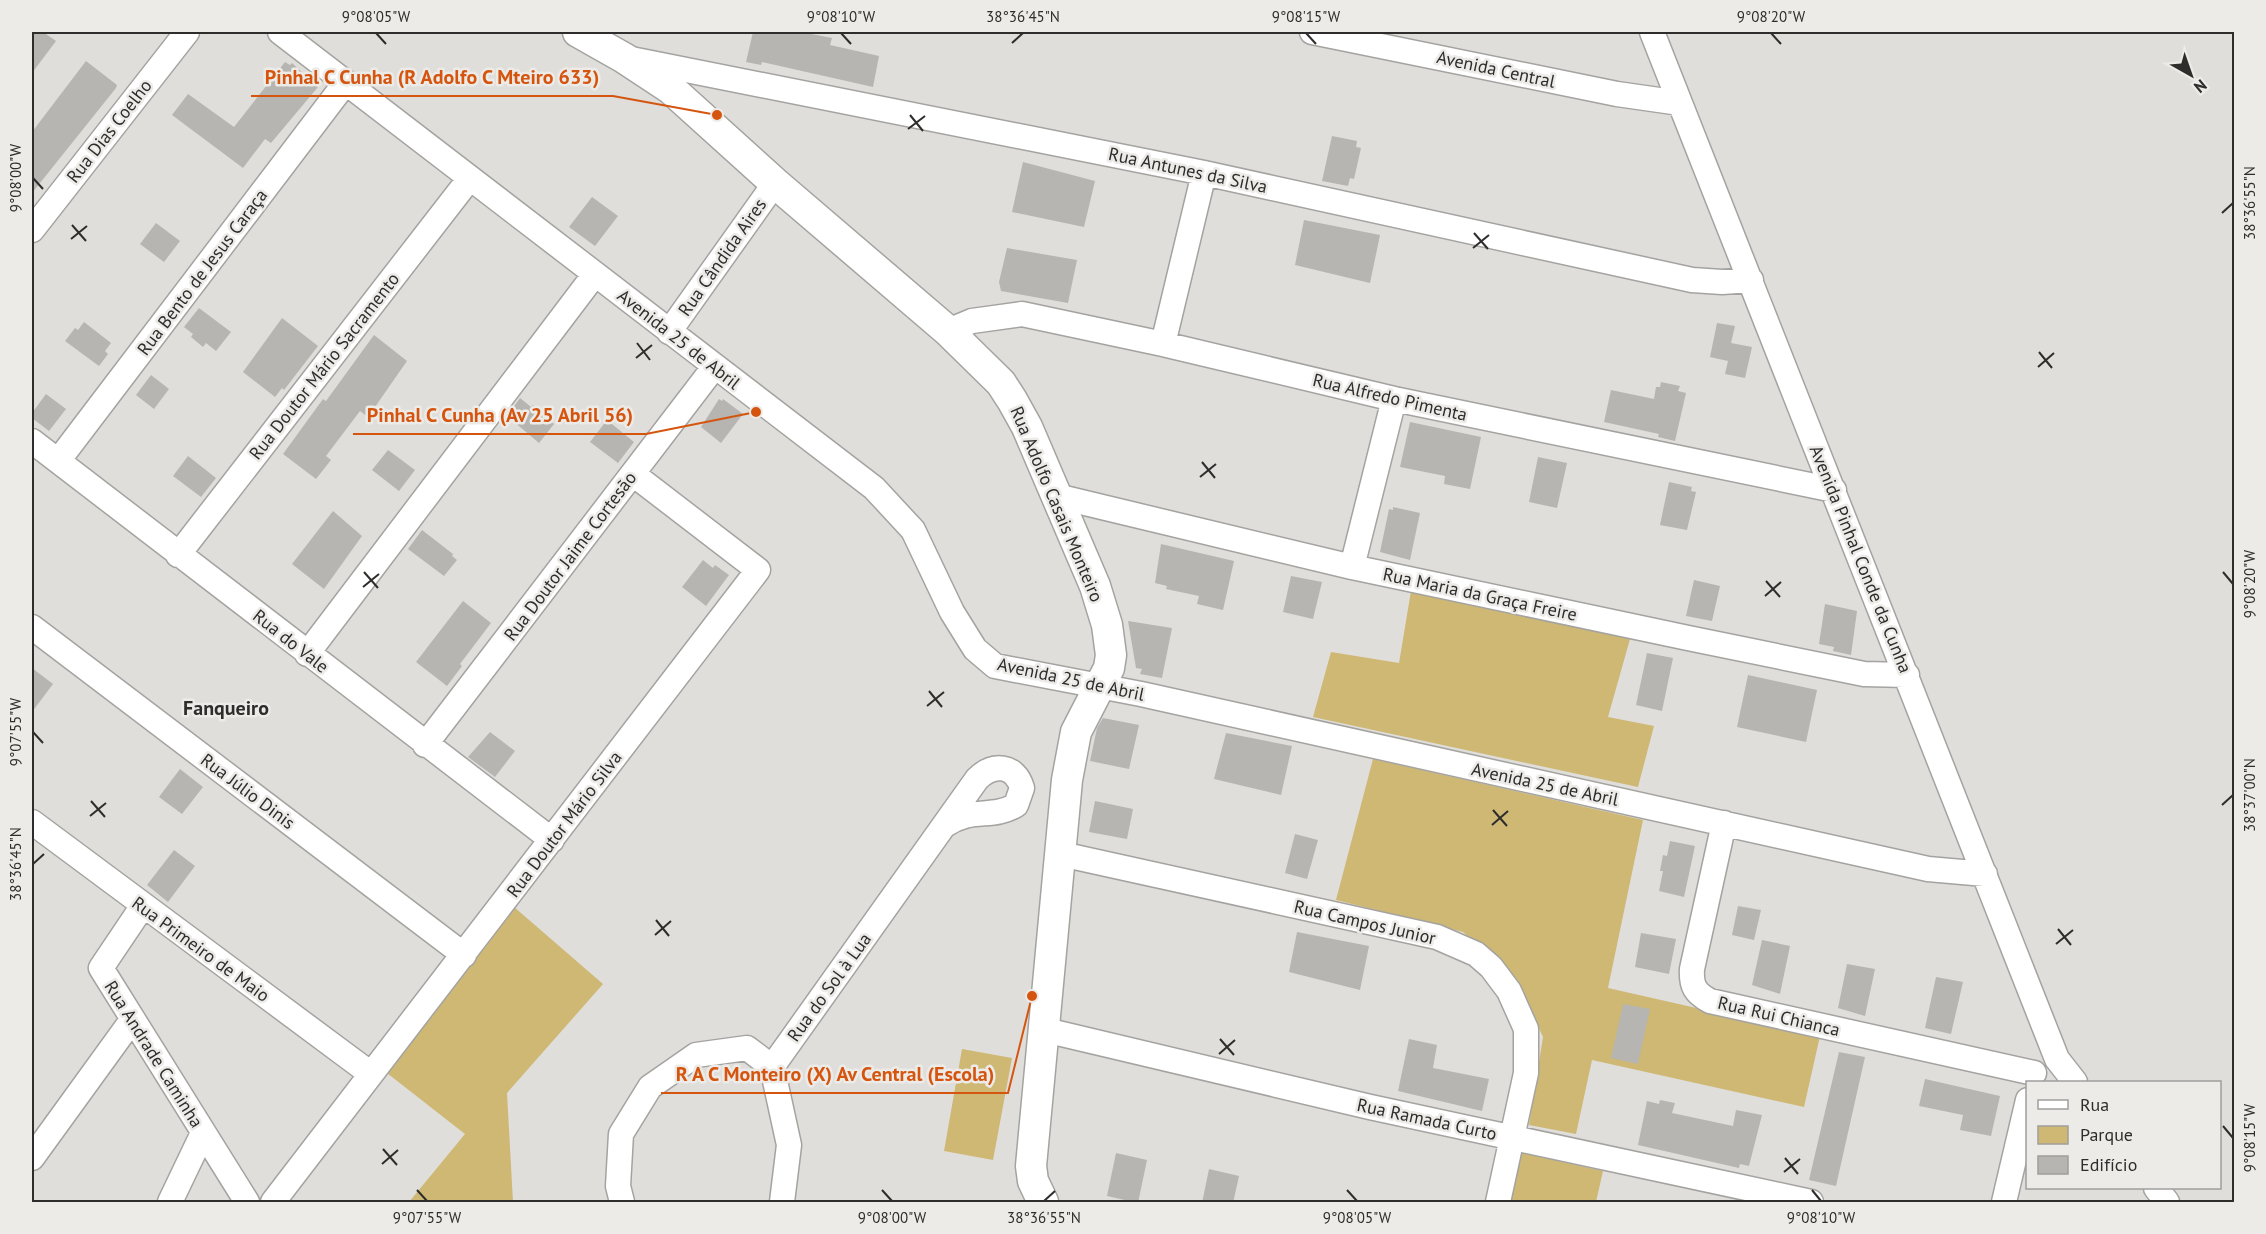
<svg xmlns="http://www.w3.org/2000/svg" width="2266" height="1234" font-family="'PT Sans',sans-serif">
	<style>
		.green { fill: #ceb873 }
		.building { fill: #b6b5b2 }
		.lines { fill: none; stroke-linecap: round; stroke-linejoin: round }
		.minor-casing { stroke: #a4a3a0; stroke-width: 27 }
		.tertiary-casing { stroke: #a4a3a0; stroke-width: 33 }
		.minor { stroke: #fff; stroke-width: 24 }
		.tertiary { stroke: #fff; stroke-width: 30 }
		.ticks { fill: none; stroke: #2e2d2c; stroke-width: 2 }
		.labels { text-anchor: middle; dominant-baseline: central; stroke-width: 5; stroke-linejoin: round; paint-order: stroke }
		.street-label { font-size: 18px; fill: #2e2d2c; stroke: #ecebe8 }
		.neighbourhood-label { font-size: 20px; font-weight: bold; fill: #2e2d2c; stroke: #ecebe8 }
		.leader { fill: none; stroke: #d5550f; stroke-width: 2 }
		.callout-dot { fill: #d5550f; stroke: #ecebe8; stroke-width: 2 }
		.callout-label { font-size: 20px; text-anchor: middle; font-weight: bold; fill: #d5550f; stroke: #ecebe8; stroke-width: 5; stroke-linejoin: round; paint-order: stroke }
		.neatline { fill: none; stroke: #2e2d2c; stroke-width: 2 }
		.ticks-label { font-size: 15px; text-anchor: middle; fill: #2e2d2c }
	</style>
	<rect width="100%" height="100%" fill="#dfdedb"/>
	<path class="green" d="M 1411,591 L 1630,639 L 1608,717 L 1654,726 L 1638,787 L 1313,717 L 1331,652 L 1399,663 Z
		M 1373,759 L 1643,820 L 1608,988 L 1820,1036 L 1804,1107 L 1592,1060 L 1576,1134 L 1529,1125 L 1543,1037 L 1516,978 L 1463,932 L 1336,900 Z
		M 506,900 L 603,984 L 507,1093 L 513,1202 L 409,1202 L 465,1134 L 378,1066 Z
		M 962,1049 L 1012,1058 L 993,1160 L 944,1151 Z
		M 1519,1152 L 1603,1171 L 1596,1202 L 1508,1202 Z"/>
	<path class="building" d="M 32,32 L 43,32 L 56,41 L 32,73 Z
		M 753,32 L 801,32 L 832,38 L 830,45 L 879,56 L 873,87 L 762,62 L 761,65 L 746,62 Z
		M 86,61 L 117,85 L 116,88 L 32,193 L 32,132 Z
		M 285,62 L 290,65 L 292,63 L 318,87 L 271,143 L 265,139 L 243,168 L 172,115 L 188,94 L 234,127 Z
		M 1332,136 L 1357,141 L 1356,147 L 1361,148 L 1354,179 L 1350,178 L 1348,186 L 1322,181 Z
		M 1023,162 L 1095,181 L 1084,227 L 1012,212 Z
		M 592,197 L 618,216 L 595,246 L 569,227 Z
		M 1304,220 L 1380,235 L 1370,283 L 1295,265 Z
		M 156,223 L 180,241 L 164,262 L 140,244 Z
		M 1007,248 L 1077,260 L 1068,303 L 1001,291 L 999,282 Z
		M 199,308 L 231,332 L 216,351 L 206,343 L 203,347 L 191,337 L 193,334 L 184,327 Z
		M 282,318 L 318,346 L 284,390 L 282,388 L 275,397 L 243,372 Z
		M 84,322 L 111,343 L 105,351 L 108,354 L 99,366 L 65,341 L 75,328 L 78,330 Z
		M 1717,323 L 1735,326 L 1731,343 L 1752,347 L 1745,378 L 1725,374 L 1728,361 L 1710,357 Z
		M 374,335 L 407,361 L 368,417 L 360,411 L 326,456 L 331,460 L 316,479 L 283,454 L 323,399 L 326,401 Z
		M 151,375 L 169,389 L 154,409 L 136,395 Z
		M 1661,382 L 1680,386 L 1678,391 L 1686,393 L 1675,441 L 1658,437 L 1659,434 L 1604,422 L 1611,390 L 1654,399 L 1656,387 L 1660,387 Z
		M 46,394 L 66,409 L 49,431 L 32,418 L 32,413 Z
		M 520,398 L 531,407 L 533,405 L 554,424 L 539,443 L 507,416 Z
		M 719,399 L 722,401 L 723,399 L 743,414 L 721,443 L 701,427 Z
		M 607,420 L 634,442 L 618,463 L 590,442 Z
		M 1410,422 L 1481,437 L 1470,489 L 1444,484 L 1445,476 L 1400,467 Z
		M 388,450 L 415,470 L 399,491 L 372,470 Z
		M 188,456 L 216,478 L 201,497 L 173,476 Z
		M 1538,457 L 1567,463 L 1557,508 L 1529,502 Z
		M 1669,482 L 1692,487 L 1691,491 L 1696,492 L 1687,530 L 1660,525 Z
		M 1393,507 L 1420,513 L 1410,560 L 1380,552 L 1389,509 L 1393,510 Z
		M 333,511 L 362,536 L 324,589 L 292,564 Z
		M 422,530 L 453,554 L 452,556 L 457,560 L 444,576 L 408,549 Z
		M 1161,544 L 1234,561 L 1223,610 L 1197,604 L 1199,596 L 1166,589 L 1167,586 L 1155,583 Z
		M 703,560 L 713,568 L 715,565 L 729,575 L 706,606 L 682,587 Z
		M 1291,576 L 1322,582 L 1313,619 L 1283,612 Z
		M 1694,580 L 1720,586 L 1712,621 L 1686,616 Z
		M 463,601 L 491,623 L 460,664 L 462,666 L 447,686 L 416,662 Z
		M 1825,604 L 1857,611 L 1851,655 L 1833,651 L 1834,647 L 1819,644 Z
		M 1128,621 L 1172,628 L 1162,678 L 1140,674 L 1142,669 L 1136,668 Z
		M 1647,653 L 1673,658 L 1662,711 L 1636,705 Z
		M 32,668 L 53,684 L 32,712 Z
		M 1748,675 L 1817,690 L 1806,742 L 1737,727 Z
		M 1103,718 L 1139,725 L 1129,769 L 1090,761 L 1097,728 Z
		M 490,732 L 515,751 L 495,777 L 468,757 Z
		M 1226,733 L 1292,746 L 1281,795 L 1214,779 Z
		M 180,769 L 203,787 L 182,814 L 159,797 Z
		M 1095,801 L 1133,809 L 1127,839 L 1089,832 Z
		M 1295,834 L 1318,840 L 1307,879 L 1285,873 Z
		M 1670,841 L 1695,846 L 1684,897 L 1659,891 L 1663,871 L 1660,871 L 1663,855 L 1667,856 Z
		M 174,850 L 195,866 L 168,902 L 147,885 Z
		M 1738,906 L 1761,910 L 1754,940 L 1732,935 Z
		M 1297,932 L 1369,946 L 1360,990 L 1289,972 Z
		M 1641,933 L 1676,939 L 1669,974 L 1635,967 Z
		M 1762,940 L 1790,946 L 1780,994 L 1752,985 Z
		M 1847,964 L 1875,969 L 1865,1016 L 1838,1008 Z
		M 1936,977 L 1963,982 L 1951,1034 L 1925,1028 Z
		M 1623,1004 L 1650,1009 L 1638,1064 L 1611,1058 Z
		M 1409,1039 L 1437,1045 L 1433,1068 L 1489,1079 L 1482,1111 L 1398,1091 Z
		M 1839,1052 L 1865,1057 L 1836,1186 L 1809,1180 Z
		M 1925,1079 L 2000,1096 L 1991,1136 L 1960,1130 L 1963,1115 L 1919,1106 Z
		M 1660,1100 L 1675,1103 L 1672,1113 L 1733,1126 L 1736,1110 L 1762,1115 L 1749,1166 L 1740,1164 L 1739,1168 L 1638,1145 L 1647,1101 L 1659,1104 Z
		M 1116,1153 L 1147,1160 L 1138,1203 L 1107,1196 Z
		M 1209,1169 L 1239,1176 L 1233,1203 L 1202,1203 Z"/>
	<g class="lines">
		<g class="minor-casing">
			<path id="minor" d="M 280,32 L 874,488 L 913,530 L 952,612 L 975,649 L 995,666 L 1141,694 L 1928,869 L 1985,874
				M 1312,32 L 1617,94 L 1680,103
				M 1652,32 L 2057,1059 L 2075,1082
				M 631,59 L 1204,173 L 1692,280 L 1722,282 L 1751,280
				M 32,230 L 187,32
				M 948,331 L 972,321 L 1022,314 L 1163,344 L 1394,399 L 1834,490
				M 669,332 L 775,183
				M 1163,344 L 1204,173
				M 32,441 L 552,840
				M 58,461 L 346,82
				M 1056,496 L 1352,567 L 1688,638 L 1864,674 L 1907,675
				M 178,555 L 470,178
				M 1352,567 L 1394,399
				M 32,627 L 464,955
				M 307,654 L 595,274
				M 425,745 L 715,366
				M 32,822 L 371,1074
				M 1724,823 L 1692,969 C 1691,986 1695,993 1710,1001 L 2034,1073
				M 1061,854 L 1437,937 L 1476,954 L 1491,967 L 1509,991 L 1526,1029 L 1526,1073 L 1498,1202
				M 142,907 L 101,968 L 247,1202
				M 1045,1030 L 1370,1107 L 1811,1202
				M 32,1158 L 132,1020
				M 2156,1188 L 2167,1202
				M 170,1202 L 203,1133
				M 273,1202 L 758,570 L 633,474
				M 622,1202 L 618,1186 L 621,1134 L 650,1087 L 696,1055 L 747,1048 L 772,1067
				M 782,1202 L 789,1145 L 772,1067 L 977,779 C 993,763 1015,764 1022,788 L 1016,805 C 991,820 974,806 945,825
				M 2004,1202 L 2028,1100"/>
		</g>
		<g class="tertiary-casing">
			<path id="tertiary" d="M 578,32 L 624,58 L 671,89 L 775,183 L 948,331 L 1001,383 L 1012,400 L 1027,427 L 1095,586 L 1107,625 L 1111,655 L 1109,668 L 1076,732 L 1067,780 L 1031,1166 L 1033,1181 L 1043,1202"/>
		</g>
		<use href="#minor" class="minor"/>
		<use href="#tertiary" class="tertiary"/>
	</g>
	<path class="ticks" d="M 376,33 L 386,44M 841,33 L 851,44M 1306,33 L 1316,44M 1771,33 L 1781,44M 1012,43 L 1023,33M 910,115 L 923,131M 908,129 L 925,116M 33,178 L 43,189M 2222,213 L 2233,203M 72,225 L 86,241M 1474,233 L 1488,249M 71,239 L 87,226M 1473,248 L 1489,235M 637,343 L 650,360M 2039,352 L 2052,368M 636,358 L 652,345M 2038,367 L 2054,353M 1202,462 L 1215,478M 1200,477 L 1216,464M 364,572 L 378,588M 2223,572 L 2233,584M 1766,581 L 1780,597M 363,587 L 379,574M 1765,596 L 1781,582M 929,691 L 942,707M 927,706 L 944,692M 33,732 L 43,743M 91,801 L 105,817M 2222,805 L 2233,795M 1493,810 L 1507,826M 90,816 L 106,803M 1492,825 L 1508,811M 33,864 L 44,854M 656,920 L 669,936M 2058,929 L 2071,945M 655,935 L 671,921M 2056,944 L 2073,930M 1220,1039 L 1234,1055M 1219,1054 L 1235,1040M 2223,1126 L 2233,1138M 383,1149 L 397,1165M 1785,1158 L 1798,1174M 382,1164 L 398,1150M 1784,1172 L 1800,1159M 417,1190 L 427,1201M 882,1190 L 892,1201M 1347,1190 L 1357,1201M 1812,1190 L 1821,1201M 1044,1201 L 1055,1191"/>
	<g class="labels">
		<g class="street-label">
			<text transform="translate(1496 69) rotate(12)">Avenida Central</text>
			<text transform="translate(109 131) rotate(-52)">Rua Dias Coelho</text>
			<text transform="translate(1188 170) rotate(12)">Rua Antunes da Silva</text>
			<text transform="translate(722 257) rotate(-55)">Rua Cândida Aires</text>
			<text transform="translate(202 272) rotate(-53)">Rua Bento de Jesus Caraça</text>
			<text transform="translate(679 339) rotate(38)">Avenida 25 de Abril</text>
			<text transform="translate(324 366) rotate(-52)">Rua Doutor Mário Sacramento</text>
			<text transform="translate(1390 397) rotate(13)">Rua Alfredo Pimenta</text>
			<text transform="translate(1057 504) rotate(67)">Rua Adolfo Casais Monteiro</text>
			<text transform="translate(570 556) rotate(-53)">Rua Doutor Jaime Cortesão</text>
			<text transform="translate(1861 559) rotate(68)">Avenida Pinhal Conde da Cunha</text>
			<text transform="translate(1480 594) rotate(12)">Rua Maria da Graça Freire</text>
			<text transform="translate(291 641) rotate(38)">Rua do Vale</text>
			<text transform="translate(1071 679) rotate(12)">Avenida 25 de Abril</text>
			<text transform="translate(1545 784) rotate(12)">Avenida 25 de Abril</text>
			<text transform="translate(248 791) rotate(37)">Rua Júlio Dinis</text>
			<text transform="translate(564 824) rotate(-53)">Rua Doutor Mário Silva</text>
			<text transform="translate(1365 922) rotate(13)">Rua Campos Junior</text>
			<text transform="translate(201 949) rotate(36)">Rua Primeiro de Maio</text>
			<text transform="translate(829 987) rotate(-54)">Rua do Sol à Lua</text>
			<text transform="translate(1779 1016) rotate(13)">Rua Rui Chianca</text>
			<text transform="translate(154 1054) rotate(58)">Rua Andrade Caminha</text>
			<text transform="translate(1427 1119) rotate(12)">Rua Ramada Curto</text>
		</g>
		<g class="neighbourhood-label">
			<text x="226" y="708">Fanqueiro</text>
		</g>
	</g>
	<path class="leader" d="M717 115L613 96H251M756 412L646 434H353M1032 996L1008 1093H661"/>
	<g class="callout-dot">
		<circle cx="717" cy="115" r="6"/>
		<circle cx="756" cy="412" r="6"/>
		<circle cx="1032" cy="996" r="6"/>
	</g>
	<g class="callout-label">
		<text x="432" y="84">Pinhal C Cunha (R Adolfo C Mteiro 633)</text>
		<text x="500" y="422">Pinhal C Cunha (Av 25 Abril 56)</text>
		<text x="835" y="1081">R A C Monteiro (X) Av Central (Escola)</text>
	</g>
	<rect width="2266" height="1234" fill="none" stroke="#ecebe8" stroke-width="66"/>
	<rect x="2026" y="1081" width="195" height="108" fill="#ecebe8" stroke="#a09f9d" stroke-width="1.5"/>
	<rect x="2038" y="1100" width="30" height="9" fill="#ffffff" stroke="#a09f9d" stroke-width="1.5"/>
	<text x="2080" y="1111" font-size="18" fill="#2e2d2c">Rua</text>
	<rect x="2038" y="1126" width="30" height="18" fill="#ceb873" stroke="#a09f9d" stroke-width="1.5"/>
	<text x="2080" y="1141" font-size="18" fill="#2e2d2c">Parque</text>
	<rect x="2038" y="1156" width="30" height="18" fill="#b6b5b2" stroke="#a09f9d" stroke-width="1.5"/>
	<text x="2080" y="1171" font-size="18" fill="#2e2d2c">Edifício</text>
	<g transform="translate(2191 75) rotate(140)" stroke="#ecebe8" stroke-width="4.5" paint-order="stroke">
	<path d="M0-4.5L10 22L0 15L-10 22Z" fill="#2e2d2c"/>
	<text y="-9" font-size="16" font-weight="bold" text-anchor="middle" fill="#2e2d2c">N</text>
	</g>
	<rect x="33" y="33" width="2200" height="1168" class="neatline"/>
	<g class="ticks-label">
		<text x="376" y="22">9°08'05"W</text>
		<text x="841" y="22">9°08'10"W</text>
		<text x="1023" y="22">38°36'45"N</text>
		<text x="1306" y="22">9°08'15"W</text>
		<text x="1771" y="22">9°08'20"W</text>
		<text transform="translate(16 178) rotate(-90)" y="5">9°08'00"W</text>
		<text transform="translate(2250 203) rotate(-90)" y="5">38°36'55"N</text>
		<text transform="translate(2250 584) rotate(-90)" y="5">9°08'20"W</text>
		<text transform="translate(16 732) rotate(-90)" y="5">9°07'55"W</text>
		<text transform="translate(2250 795) rotate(-90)" y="5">38°37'00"N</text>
		<text transform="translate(16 864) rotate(-90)" y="5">38°36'45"N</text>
		<text transform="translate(2250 1138) rotate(-90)" y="5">9°08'15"W</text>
		<text x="427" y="1223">9°07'55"W</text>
		<text x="892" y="1223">9°08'00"W</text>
		<text x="1044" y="1223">38°36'55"N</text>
		<text x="1357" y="1223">9°08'05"W</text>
		<text x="1821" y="1223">9°08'10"W</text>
	</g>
</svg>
